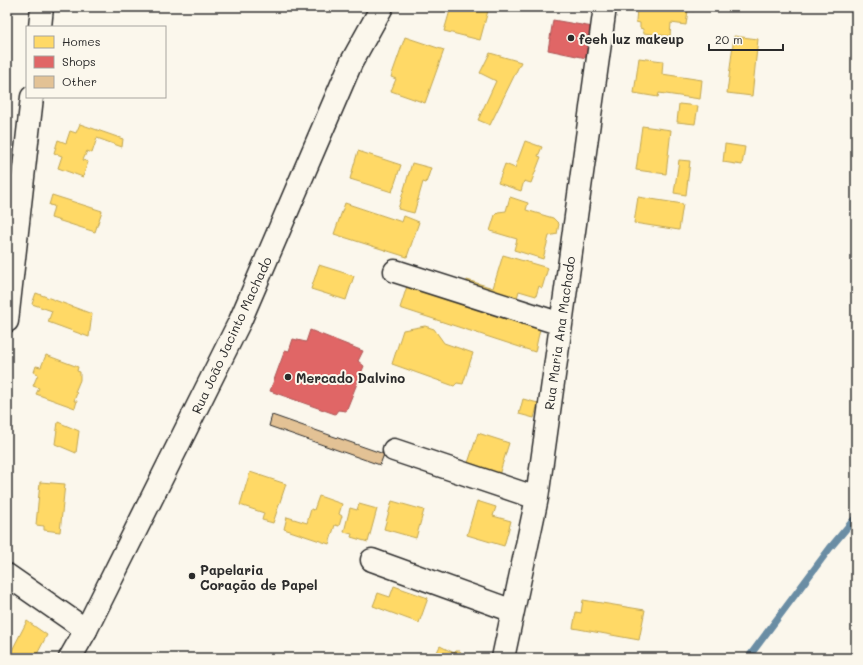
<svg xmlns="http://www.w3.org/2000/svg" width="863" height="665" font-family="Mali,sans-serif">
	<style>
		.homes { fill: #ffd966; stroke: #bfa554 }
		.shops { fill: #e06666; stroke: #aa5454 }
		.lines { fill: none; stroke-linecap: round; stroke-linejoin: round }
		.stream { stroke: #6b8da4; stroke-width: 7 }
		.building { fill: #e3c295; stroke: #2b2b2b }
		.street-casing { stroke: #2b2b2b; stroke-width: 25 }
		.secondary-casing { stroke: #2b2b2b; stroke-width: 25 }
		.street { stroke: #fbf7ec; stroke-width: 22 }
		.secondary { stroke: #fbf7ec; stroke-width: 22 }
		.poi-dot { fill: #2b2b2b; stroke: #fbf7ec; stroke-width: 1.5 }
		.labels { text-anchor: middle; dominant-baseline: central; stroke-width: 4; stroke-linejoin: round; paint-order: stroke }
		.poi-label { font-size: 13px; font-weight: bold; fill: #2b2b2b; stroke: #fbf7ec; text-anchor: start }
		.street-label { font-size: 13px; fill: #2b2b2b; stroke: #fbf7ec }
	</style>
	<rect width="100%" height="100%" fill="#fbf7ec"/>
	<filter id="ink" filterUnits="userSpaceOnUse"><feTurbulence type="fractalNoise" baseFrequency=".025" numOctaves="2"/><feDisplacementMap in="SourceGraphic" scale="8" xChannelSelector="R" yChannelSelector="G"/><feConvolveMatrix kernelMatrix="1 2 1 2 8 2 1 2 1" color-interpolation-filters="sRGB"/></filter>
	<g filter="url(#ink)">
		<path class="homes" d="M 451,7 L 489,7 L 480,40 L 444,31 Z
			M 637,7 L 694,7 L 694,11 L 688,10 L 686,25 L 671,23 L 670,36 L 643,33 L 643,29 L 640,28 L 640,23 L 636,22 Z
			M 734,36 L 758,39 L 752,96 L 727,93 Z
			M 405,37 L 444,50 L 425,103 L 391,91 L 396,79 L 391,77 Z
			M 490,53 L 521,62 L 490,125 L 478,120 L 496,81 L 480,73 Z
			M 639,58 L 663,61 L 662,74 L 702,80 L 700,99 L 659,93 L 658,97 L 634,93 Z
			M 679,104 L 698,106 L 695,124 L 677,122 Z
			M 80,124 L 123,139 L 122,147 L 97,138 L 92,153 L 87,151 L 83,160 L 88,162 L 83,177 L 58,168 L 62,156 L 54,153 L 58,140 L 66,143 L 70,131 L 76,133 Z
			M 642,126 L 671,130 L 666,174 L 636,170 Z
			M 525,141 L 542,147 L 538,156 L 541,157 L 531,183 L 524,181 L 521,191 L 498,183 L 505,164 L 515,168 Z
			M 725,144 L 745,147 L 742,165 L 723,162 Z
			M 358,151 L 401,165 L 392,192 L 350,179 Z
			M 679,160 L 690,161 L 686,195 L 674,193 Z
			M 412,163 L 431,168 L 426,183 L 423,182 L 414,213 L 398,209 Z
			M 52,195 L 102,211 L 95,232 L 51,218 L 54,206 L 49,205 Z
			M 510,197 L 528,203 L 526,210 L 553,218 L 559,224 L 557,234 L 549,236 L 543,259 L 514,250 L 517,239 L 490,231 L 495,215 L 498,212 L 506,211 Z
			M 638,197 L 683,204 L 679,230 L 634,223 Z
			M 345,203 L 402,222 L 404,216 L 419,222 L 407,257 L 334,234 Z
			M 503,255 L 548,268 L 542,288 L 539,286 L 536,296 L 519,291 L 515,305 L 464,290 L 467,280 L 493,288 Z
			M 319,265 L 354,276 L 346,300 L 311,289 Z
			M 409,280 L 541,324 L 535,352 L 400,308 Z
			M 36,293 L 92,314 L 89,337 L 48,322 L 52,311 L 32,304 Z
			M 425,326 L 434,329 L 444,343 L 473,353 L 463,384 L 457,383 L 454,386 L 392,364 L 403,330 Z
			M 46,355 L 78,367 L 77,371 L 80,372 L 80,380 L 75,392 L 77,393 L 74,401 L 77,401 L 75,408 L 36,394 L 39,388 L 33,386 L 38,374 L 34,372 L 36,366 L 41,367 Z
			M 523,399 L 538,403 L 534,418 L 519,414 Z
			M 58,422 L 79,431 L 76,453 L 55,444 Z
			M 478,433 L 509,443 L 499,475 L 467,466 Z
			M 250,472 L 286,484 L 273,523 L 262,520 L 264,513 L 240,505 Z
			M 40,482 L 65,484 L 60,532 L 44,530 L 44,526 L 36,525 Z
			M 319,496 L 342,504 L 339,514 L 342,516 L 339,526 L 335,525 L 329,544 L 284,529 L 287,517 L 307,523 L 311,509 L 314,510 Z
			M 392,501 L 424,510 L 416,538 L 384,529 Z
			M 477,501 L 496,507 L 493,516 L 511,521 L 504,546 L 467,535 Z
			M 359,504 L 377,509 L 368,542 L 351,537 L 352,534 L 344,532 L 350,508 L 357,510 Z
			M 394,586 L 428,598 L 419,623 L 373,606 L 378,593 L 390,597 Z
			M 583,600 L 645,610 L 639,640 L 573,628 L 576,612 L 581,613 Z
			M 27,621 L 47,635 L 35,658 L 8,658 Z
			M 440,646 L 454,653 L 456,651 L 460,651 L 462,654 L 462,657 L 465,658 L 434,658 Z"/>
		<path class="shops" d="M 553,20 L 593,27 L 591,59 L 548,50 Z
			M 310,330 L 363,351 L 358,361 L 364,366 L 346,411 L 338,410 L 335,414 L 270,391 L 285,350 L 289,351 L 293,339 L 306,342 Z"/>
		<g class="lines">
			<path class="stream" d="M 748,658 L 830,548 L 856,517"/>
		</g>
		<path class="building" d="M 272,415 L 384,454 L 380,465 L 269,426 Z"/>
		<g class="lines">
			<g class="street-casing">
				<path id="street" d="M 40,27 L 42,7
					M 395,271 L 561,324
					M 7,321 L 32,97
					M 394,450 L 537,498
					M 372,560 L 513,611
					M 7,575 L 86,630
					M 503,658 L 537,498 L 605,7"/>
			</g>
			<g class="secondary-casing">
				<path id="secondary" d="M 70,658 L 86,630 L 240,321 L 351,63 L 382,7"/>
			</g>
			<use href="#street" class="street"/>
			<use href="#secondary" class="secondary"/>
		</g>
	</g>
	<g class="poi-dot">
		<circle cx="571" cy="38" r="4"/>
		<circle cx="288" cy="377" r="4"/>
		<circle cx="192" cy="576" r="4"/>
	</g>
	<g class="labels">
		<g class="poi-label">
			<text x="579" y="38">feeh luz makeup</text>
			<text x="296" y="377">Mercado Dalvino</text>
			<text x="200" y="569">Papelaria<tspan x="200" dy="15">Coração de Papel</tspan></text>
		</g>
		<g class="street-label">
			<text transform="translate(559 333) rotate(-82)">Rua Maria Ana Machado</text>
			<text transform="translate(231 335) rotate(-65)">Rua João Jacinto Machado</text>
		</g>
	</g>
	<rect width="863" height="665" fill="none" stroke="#fbf7ec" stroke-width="24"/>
	<rect x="12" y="12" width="839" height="641" fill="none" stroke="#2b2b2b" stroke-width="1.5" filter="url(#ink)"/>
	<rect x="26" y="26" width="140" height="72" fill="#fbf7ec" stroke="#a8a59f"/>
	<rect x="34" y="36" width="20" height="12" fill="#ffd966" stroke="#a8a59f"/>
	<text x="62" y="46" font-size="12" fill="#2b2b2b">Homes</text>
	<rect x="34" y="56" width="20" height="12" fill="#e06666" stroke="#a8a59f"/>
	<text x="62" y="66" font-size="12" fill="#2b2b2b">Shops</text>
	<rect x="34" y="76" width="20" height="12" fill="#e3c295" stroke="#a8a59f"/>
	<text x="62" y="86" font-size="12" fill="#2b2b2b">Other</text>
	<path d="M709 44v6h74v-6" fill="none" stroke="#2b2b2b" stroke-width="2"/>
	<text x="715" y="44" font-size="12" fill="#2b2b2b" stroke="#fbf7ec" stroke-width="3" paint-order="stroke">20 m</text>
</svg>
